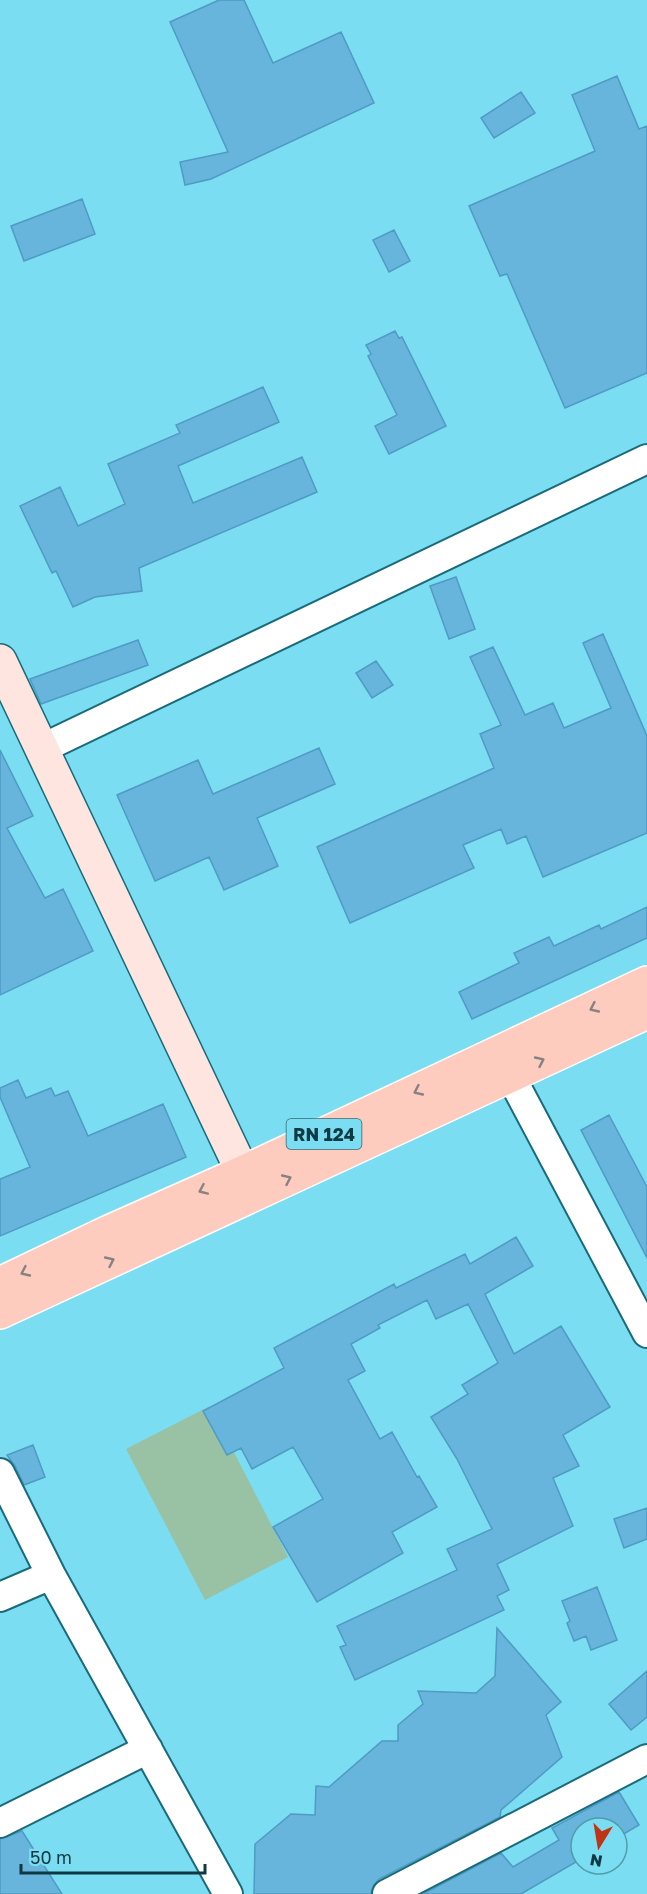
<svg xmlns="http://www.w3.org/2000/svg" width="647" height="1894" font-family="'Golos Text',sans-serif">
	<style>
		.pitch { fill: #99c1a4 }
		.building { fill: #67b4dd; stroke: #4e9bc3; stroke-width: 1.5 }
		.lines { fill: none; stroke-linecap: round; stroke-linejoin: round }
		.street-casing { stroke: #1a6b7a; stroke-width: 32 }
		.secondary-casing { stroke: #1a6b7a; stroke-width: 36 }
		.primary-casing { stroke: #fff; stroke-width: 36 }
		.street { stroke: #fff; stroke-width: 28 }
		.secondary { stroke: #ffe5df; stroke-width: 33 }
		.primary { stroke: #fecbbf; stroke-width: 33 }
		.oneway { stroke: #868281 }
		.labels { text-anchor: middle; dominant-baseline: central; stroke-width: 5; stroke-linejoin: round; paint-order: stroke }
		.shield { fill: #7bddf1; stroke: #2f6b77; stroke-width: 1.5 }
		.shield-label { font-size: 18px; font-weight: bold; fill: #0f3a43 }
	</style>
	<rect width="100%" height="100%" fill="#7bddf1"/>
	<path class="pitch" d="M 210,1406 L 288,1557 L 205,1600 L 126,1449 Z"/>
	<path class="building" d="M 219,0 L 244,0 L 273,63 L 341,32 L 374,103 L 211,179 L 185,185 L 180,162 L 228,152 L 170,22 Z
		M 617,76 L 639,129 L 647,126 L 647,373 L 565,408 L 507,274 L 500,276 L 469,206 L 595,151 L 572,95 Z
		M 521,92 L 535,113 L 494,138 L 481,118 Z
		M 82,199 L 95,234 L 24,261 L 11,226 Z
		M 394,230 L 410,261 L 389,272 L 373,240 Z
		M 395,331 L 399,338 L 402,337 L 446,426 L 389,454 L 375,426 L 397,415 L 368,356 L 371,354 L 366,345 Z
		M 263,387 L 279,422 L 178,466 L 193,503 L 302,457 L 317,492 L 139,568 L 142,591 L 95,597 L 73,607 L 56,571 L 52,573 L 20,506 L 60,487 L 78,526 L 125,504 L 108,464 L 180,433 L 176,425 Z
		M 456,577 L 475,629 L 449,639 L 430,586 Z
		M 603,634 L 647,736 L 647,833 L 543,877 L 526,836 L 507,844 L 501,829 L 463,845 L 474,868 L 350,923 L 317,847 L 494,768 L 480,734 L 501,725 L 470,657 L 493,647 L 525,715 L 553,703 L 564,728 L 611,708 L 583,643 Z
		M 138,640 L 148,665 L 41,704 L 30,679 Z
		M 376,661 L 393,685 L 372,698 L 356,673 Z
		M 319,748 L 335,784 L 257,818 L 278,866 L 224,890 L 209,857 L 155,881 L 117,795 L 198,760 L 213,794 Z
		M 0,750 L 33,816 L 7,828 L 45,898 L 63,889 L 93,951 L 0,995 Z
		M 647,907 L 647,938 L 472,1019 L 459,992 L 519,963 L 514,953 L 549,937 L 554,946 L 599,925 L 601,929 Z
		M 18,1080 L 26,1098 L 51,1088 L 55,1096 L 68,1091 L 88,1136 L 163,1104 L 186,1157 L 0,1236 L 0,1179 L 30,1167 L 0,1097 L 0,1088 Z
		M 609,1115 L 647,1187 L 647,1258 L 581,1130 Z
		M 516,1237 L 533,1266 L 485,1294 L 514,1354 L 561,1326 L 610,1407 L 563,1435 L 579,1466 L 553,1478 L 573,1526 L 497,1564 L 509,1590 L 497,1596 L 504,1610 L 355,1680 L 340,1647 L 346,1645 L 337,1626 L 457,1570 L 447,1549 L 492,1529 L 457,1459 L 431,1417 L 468,1394 L 462,1385 L 498,1363 L 468,1304 L 436,1319 L 427,1300 L 378,1325 L 380,1328 L 351,1344 L 365,1371 L 348,1380 L 380,1439 L 392,1432 L 417,1477 L 419,1476 L 437,1507 L 392,1532 L 403,1553 L 317,1602 L 273,1527 L 323,1499 L 293,1447 L 252,1469 L 241,1448 L 227,1455 L 203,1411 L 284,1368 L 274,1348 L 394,1284 L 396,1288 L 465,1254 L 470,1264 Z
		M 33,1445 L 45,1477 L 24,1485 L 15,1466 L 7,1455 Z
		M 647,1508 L 647,1539 L 624,1548 L 614,1519 Z
		M 597,1587 L 617,1640 L 591,1650 L 586,1636 L 574,1641 L 567,1623 L 570,1621 L 562,1601 Z
		M 497,1628 L 561,1702 L 546,1715 L 562,1757 L 501,1810 L 500,1817 L 379,1879 L 373,1886 L 371,1894 L 254,1894 L 255,1844 L 291,1814 L 315,1815 L 316,1786 L 329,1787 L 382,1741 L 398,1741 L 398,1725 L 423,1704 L 418,1691 L 476,1693 L 495,1676 Z
		M 647,1671 L 647,1717 L 631,1730 L 609,1704 Z
		M 619,1792 L 639,1825 L 617,1838 L 617,1828 L 581,1828 L 581,1859 L 521,1894 L 423,1894 L 501,1853 L 513,1867 L 559,1840 L 552,1828 Z
		M 22,1831 L 62,1894 L 0,1894 L 0,1839 Z"/>
	<g class="lines">
		<g class="street-casing">
			<path id="street" d="M 43,748 L 647,459
				M 510,1075 L 647,1333
				M 0,1473 L 51,1575 L 228,1894
				M 0,1597 L 51,1575
				M 0,1823 L 148,1749
				M 387,1894 L 647,1759"/>
		</g>
		<g class="secondary-casing">
			<path id="secondary" d="M 0,661 L 253,1194"/>
		</g>
		<g class="primary-casing">
			<path id="primary" d="M 0,1284 L 109,1232 L 242,1173 L 647,983
				M 0,1312 L 647,1012"/>
		</g>
		<use href="#street" class="street"/>
		<use href="#secondary" class="secondary"/>
		<use href="#primary" class="primary"/>
	</g>
	<defs><path id="oneway-chevron" d="M-2-3.5L2.5 0L-2 3.5" fill="none" stroke-width="1.6" stroke-linecap="round" stroke-linejoin="round" transform="scale(1.5)"/></defs>
	<g class="oneway">
		<use href="#oneway-chevron" transform="translate(594 1008) rotate(155)"/>
		<use href="#oneway-chevron" transform="translate(540 1061) rotate(-25)"/>
		<use href="#oneway-chevron" transform="translate(418 1091) rotate(155)"/>
		<use href="#oneway-chevron" transform="translate(287 1179) rotate(-25)"/>
		<use href="#oneway-chevron" transform="translate(203 1190) rotate(156)"/>
		<use href="#oneway-chevron" transform="translate(110 1261) rotate(-25)"/>
		<use href="#oneway-chevron" transform="translate(25 1272) rotate(155)"/>
	</g>
	<g class="labels">
		<rect class="shield" x="286.5" y="1119" width="75" height="30" rx="4.5"/>
		<g class="shield-label">
			<text x="324" y="1134">RN 124</text>
		</g>
	</g>
	<g transform="translate(599 1846) rotate(191)"><circle r="28" fill="#7bddf1" stroke="#509cab" stroke-width="1.5"/>
	<path d="M0-4.5L10 22L0 15L-10 22Z" fill="#bf3417"/>
	<text y="-9" font-size="16" font-weight="bold" text-anchor="middle" fill="#0f3a43">N</text>
	</g>
	<path d="M21 1864v9h184v-9" fill="none" stroke="#0f3a43" stroke-width="3"/>
	<text x="30" y="1864" font-size="18" fill="#0f3a43" stroke="#7bddf1" stroke-width="4.5" paint-order="stroke">50 m</text>
</svg>
